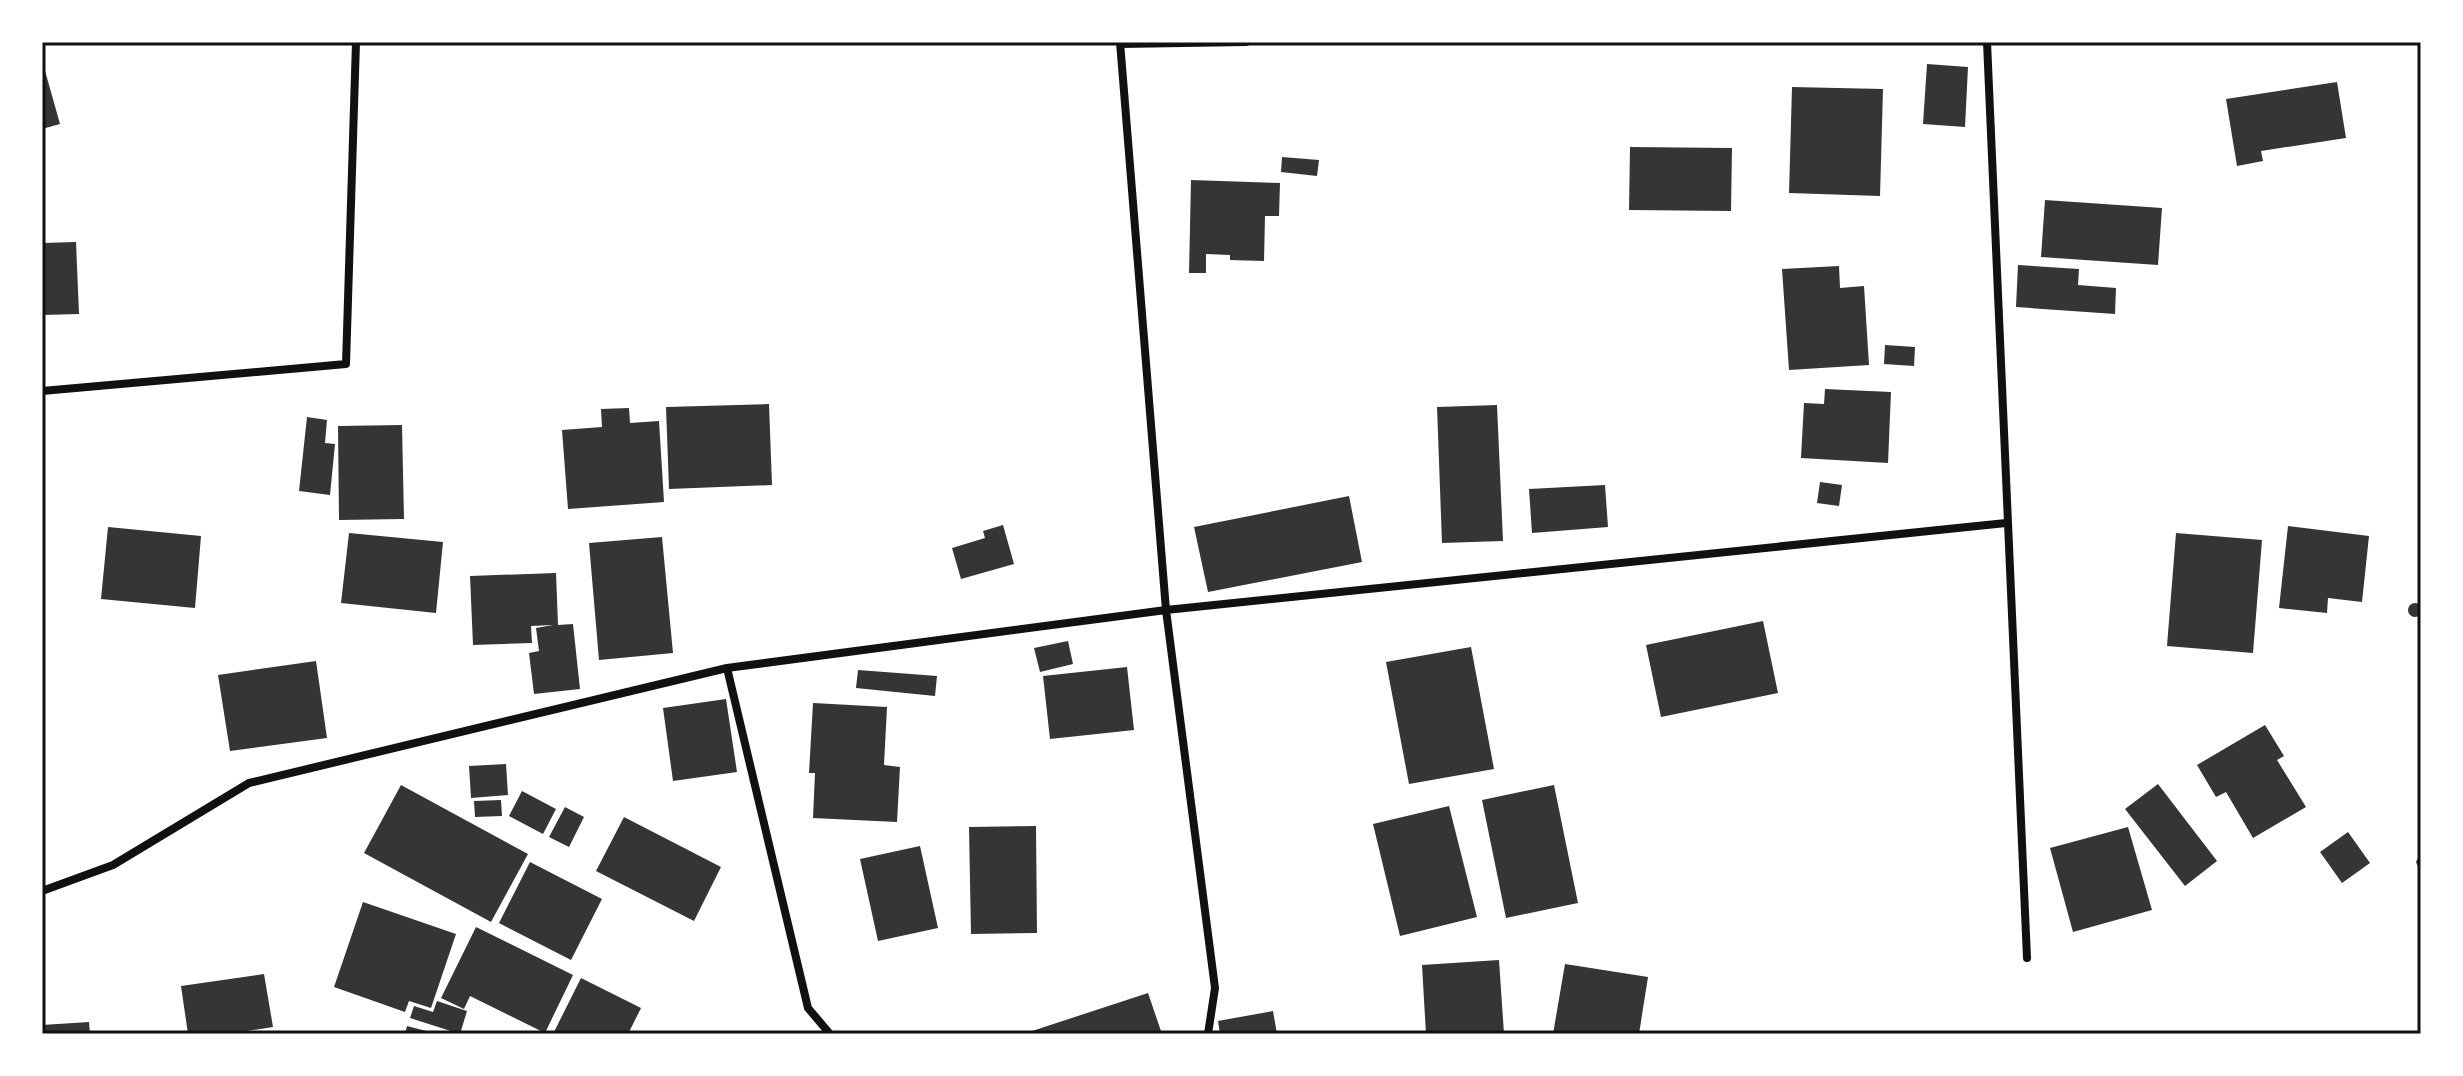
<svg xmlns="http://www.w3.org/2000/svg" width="2463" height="1076" font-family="'Libre Baskerville',serif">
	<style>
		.building { fill: #353535 }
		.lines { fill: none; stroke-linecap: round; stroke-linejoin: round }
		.minor { stroke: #111; stroke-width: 8 }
		.neatline { fill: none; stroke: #111; stroke-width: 3 }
	</style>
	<rect width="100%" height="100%" fill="#fff"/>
	<path class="building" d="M 42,60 L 60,124 L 42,129 Z
		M 1927,64 L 1968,67 L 1965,127 L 1923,124 Z
		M 2337,82 L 2346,138 L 2261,151 L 2263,161 L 2237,166 L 2226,99 Z
		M 1792,87 L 1883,89 L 1880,196 L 1789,193 Z
		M 1630,147 L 1732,148 L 1731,211 L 1629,210 Z
		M 1282,157 L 1319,160 L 1317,176 L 1281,172 Z
		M 1191,180 L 1280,183 L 1279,216 L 1265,216 L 1264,261 L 1230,260 L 1230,255 L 1206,254 L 1206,273 L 1189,273 Z
		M 2045,200 L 2162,208 L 2158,265 L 2041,257 Z
		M 76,242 L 79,314 L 42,315 L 42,243 Z
		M 2018,265 L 2079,269 L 2078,285 L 2116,288 L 2115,314 L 2016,307 Z
		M 1839,266 L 1840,288 L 1864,286 L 1869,365 L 1789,370 L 1782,269 Z
		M 1885,345 L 1915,347 L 1914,366 L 1884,364 Z
		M 1825,389 L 1891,392 L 1888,463 L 1801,458 L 1804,403 L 1824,404 Z
		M 769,404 L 772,485 L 669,489 L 666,407 Z
		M 1497,405 L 1503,541 L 1442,543 L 1437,407 Z
		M 629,408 L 630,423 L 659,421 L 664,502 L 568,509 L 562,430 L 602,427 L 601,409 Z
		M 307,417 L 327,420 L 325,443 L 335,444 L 330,495 L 299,491 Z
		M 402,425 L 404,519 L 339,520 L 338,426 Z
		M 1820,482 L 1842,485 L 1839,506 L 1817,503 Z
		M 1605,485 L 1608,527 L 1532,533 L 1529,489 Z
		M 1349,496 L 1362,562 L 1208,592 L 1194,527 Z
		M 1003,525 L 1014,564 L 961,579 L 952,548 L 985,538 L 983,531 Z
		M 2288,526 L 2369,536 L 2362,602 L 2328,598 L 2327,613 L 2279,608 Z
		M 108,527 L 201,536 L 195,608 L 101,599 Z
		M 349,533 L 443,542 L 436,613 L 341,603 Z
		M 2176,533 L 2262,540 L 2253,653 L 2167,646 Z
		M 662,537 L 673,653 L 599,660 L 589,543 Z
		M 556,573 L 558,625 L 573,624 L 580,689 L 534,694 L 529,653 L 539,651 L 536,628 L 553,625 L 531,626 L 532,643 L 473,645 L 470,576 Z
		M2408 610a7 7 0 1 1 14 0a7 7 0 1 1-14 0Z
		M 1763,621 L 1778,693 L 1661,717 L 1646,645 Z
		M 1068,641 L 1073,664 L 1040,672 L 1034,648 Z
		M 1471,647 L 1494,769 L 1409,784 L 1386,662 Z
		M 316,661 L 327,738 L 230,751 L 218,675 Z
		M 1127,667 L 1134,730 L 1050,739 L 1043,676 Z
		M 858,670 L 937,676 L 935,696 L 856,688 Z
		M 726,699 L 737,772 L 673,781 L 663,708 Z
		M 813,703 L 887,707 L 884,765 L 900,767 L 897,822 L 813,818 L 815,773 L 809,773 Z
		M 2265,725 L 2284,756 L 2277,760 L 2306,807 L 2253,838 L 2226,792 L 2216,797 L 2197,765 Z
		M 506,764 L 508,795 L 471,798 L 469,766 Z
		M 2158,784 L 2217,861 L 2185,886 L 2125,809 Z
		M 401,785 L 528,854 L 491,922 L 364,853 Z
		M 1554,785 L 1578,903 L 1506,918 L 1482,800 Z
		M 522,791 L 556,809 L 543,834 L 509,816 Z
		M 501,800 L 502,816 L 475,817 L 474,801 Z
		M 1449,806 L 1477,917 L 1400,936 L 1373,824 Z
		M 565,807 L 584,817 L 569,847 L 549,837 Z
		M 624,817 L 721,867 L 694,921 L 596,871 Z
		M 1036,826 L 1037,933 L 971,934 L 969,827 Z
		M 2128,827 L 2152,910 L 2073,932 L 2050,848 Z
		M 2348,832 L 2370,863 L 2342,883 L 2320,852 Z
		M 920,846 L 938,928 L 878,941 L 860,859 Z
		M 2421,851 L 2421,874 L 2416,862 Z
		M 530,862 L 602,899 L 571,960 L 499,923 Z
		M 363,902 L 456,934 L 431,1008 L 409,1001 L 405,1012 L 334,987 Z
		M 476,927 L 573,975 L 545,1033 L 470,996 L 464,1009 L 441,998 Z
		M 1499,960 L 1504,1034 L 1426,1034 L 1422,965 Z
		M 1565,964 L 1648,977 L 1639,1034 L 1553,1034 Z
		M 264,974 L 273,1027 L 227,1034 L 188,1034 L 181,986 Z
		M 581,978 L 641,1008 L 628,1034 L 553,1034 Z
		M 1148,993 L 1162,1034 L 1026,1034 L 1026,1033 Z
		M 437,1001 L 467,1011 L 460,1034 L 410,1018 L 414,1006 L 433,1012 Z
		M 1273,1011 L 1277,1034 L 1220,1034 L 1218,1021 Z
		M 89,1022 L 90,1034 L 42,1034 L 42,1025 Z
		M 407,1026 L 434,1033 L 434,1034 L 405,1034 Z"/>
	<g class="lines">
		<path class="minor" d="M 1120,42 L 1166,610 L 1215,988 L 1208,1034
			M 1987,42 L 2027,958
			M 1120,44 L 1246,42
			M 42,391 L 346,364 L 356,42
			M 727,668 L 808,1008 L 830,1034
			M 42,891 L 113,865 L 249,783 L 727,668 L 1166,610 L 2006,523"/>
	</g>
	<rect width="2463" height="1076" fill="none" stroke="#ffffff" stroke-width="88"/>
	<rect x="44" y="44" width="2375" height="988" class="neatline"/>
</svg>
